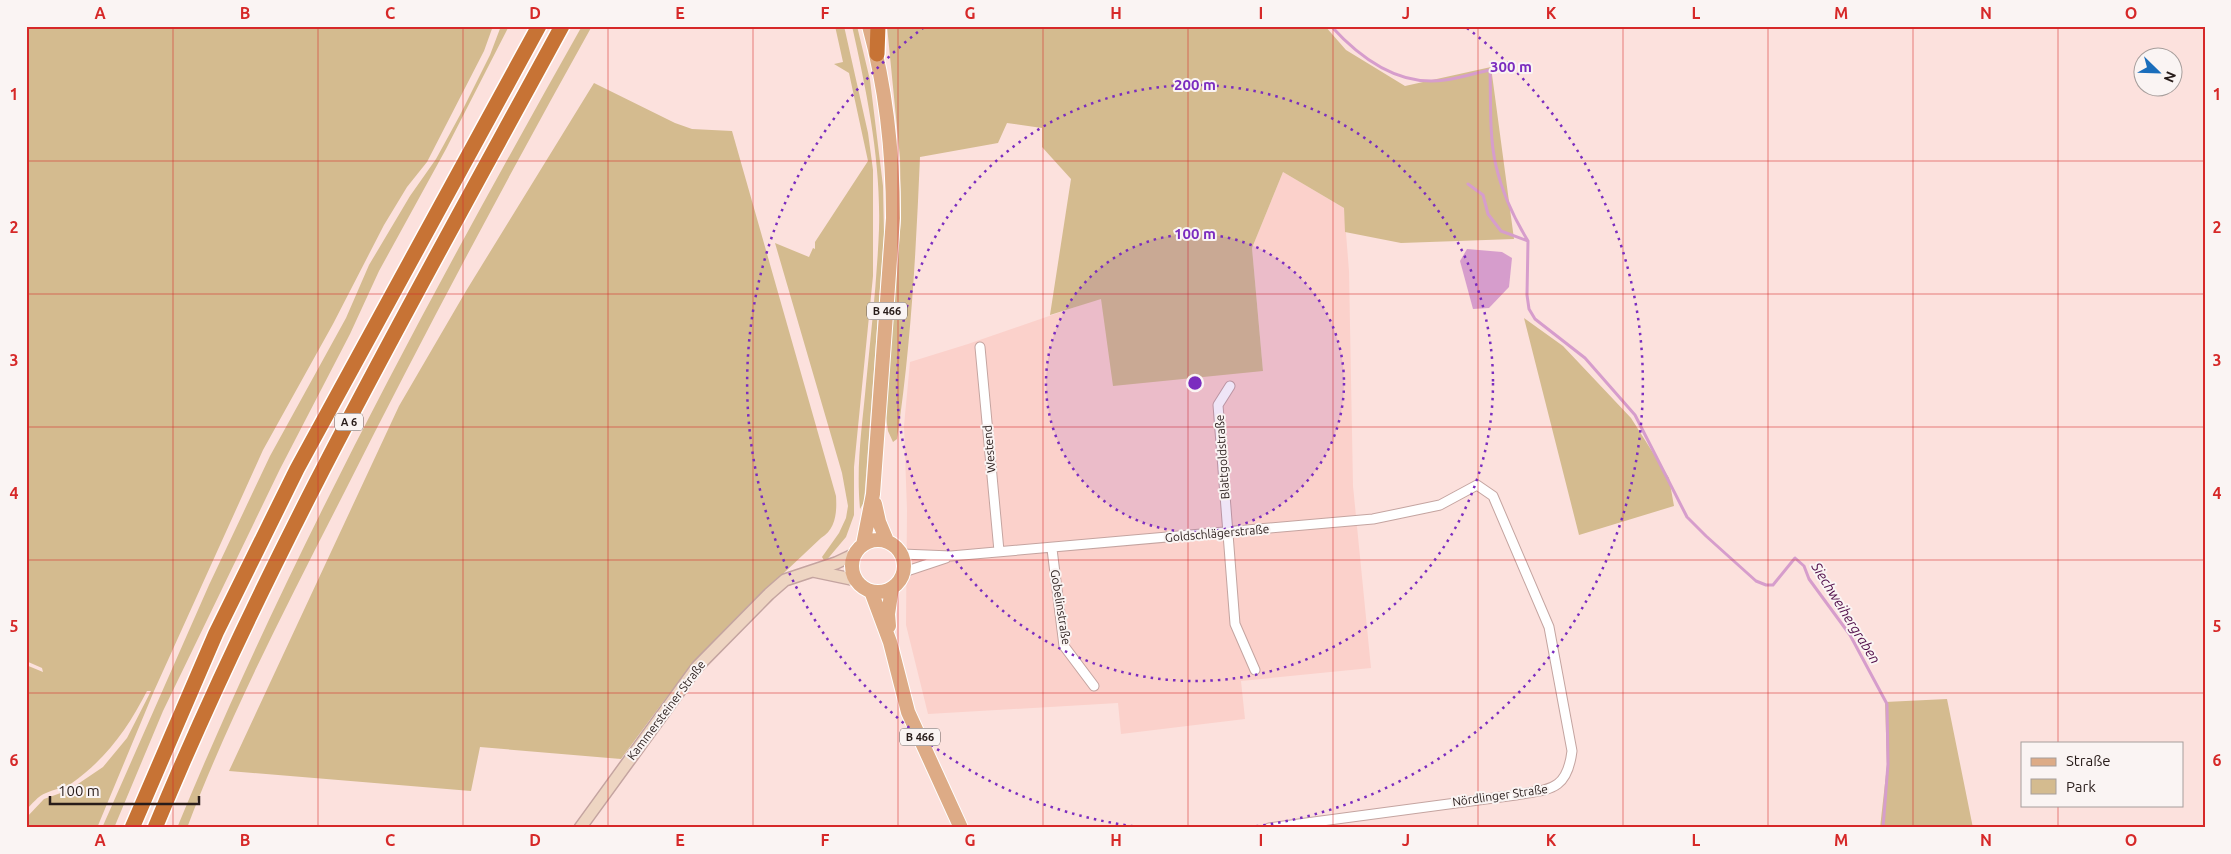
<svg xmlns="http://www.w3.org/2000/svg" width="2231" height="854" font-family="Ubuntu,sans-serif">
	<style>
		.built { fill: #fbd1cb }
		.green { fill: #d4bb8f }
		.water { fill: #d69dcc }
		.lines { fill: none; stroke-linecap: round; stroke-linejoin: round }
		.stream { stroke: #d69dcc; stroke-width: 3 }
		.street-casing { stroke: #c4a4a0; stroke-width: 11 }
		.secondary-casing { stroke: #c4a4a0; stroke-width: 14 }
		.primary-casing { stroke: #fff; stroke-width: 16 }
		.highway-casing { stroke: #fff; stroke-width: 18 }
		.street { stroke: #fff; stroke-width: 9 }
		.secondary { stroke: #eed5c2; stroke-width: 11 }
		.primary { stroke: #ddab86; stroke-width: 14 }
		.highway { stroke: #c77335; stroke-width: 15 }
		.grid { fill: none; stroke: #d62828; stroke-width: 1; stroke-opacity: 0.55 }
		.ring { fill: none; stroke: #7b2cbf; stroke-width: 2.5; stroke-dasharray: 2.5 5 }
		.labels { text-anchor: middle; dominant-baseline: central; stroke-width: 4; stroke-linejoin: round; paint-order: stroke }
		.shield { fill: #faf4f3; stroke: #675d5b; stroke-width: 1 }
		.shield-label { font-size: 11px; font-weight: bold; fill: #281c1a }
		.street-label { font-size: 12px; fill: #281c1a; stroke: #faf4f3 }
		.water-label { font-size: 14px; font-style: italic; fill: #4e0a47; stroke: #faf4f3 }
		.centre { fill: #7b2cbf; stroke: #faf4f3; stroke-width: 2.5 }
		.ring-label { font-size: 15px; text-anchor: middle; font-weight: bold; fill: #7b2cbf; stroke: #faf4f3; stroke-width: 4; stroke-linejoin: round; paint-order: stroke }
		.neatline { fill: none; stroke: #d62828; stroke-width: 2 }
		.grid-label { font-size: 16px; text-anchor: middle; font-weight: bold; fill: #d62828 }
	</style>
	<rect width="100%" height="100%" fill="#fce1dd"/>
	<path class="built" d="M 1283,172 L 1344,208 L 1349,271 L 1353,486 L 1371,668 L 1241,681 L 1245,719 L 1121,734 L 1118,703 L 928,714 L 906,625 L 907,510 L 904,426 L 910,362 L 968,344 L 1101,298 L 1263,371 L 1252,248 Z"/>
	<path class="green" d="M 26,26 L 493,26 L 484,51 L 427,162 L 407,187 L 384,225 L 333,324 L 263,450 L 154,691 L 97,828 L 26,828 L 26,818 L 44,799 L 69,790 L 103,767 L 127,738 L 151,691 L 147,691 C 128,728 107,758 72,783 C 64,788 54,789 46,793 C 38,796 32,804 26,810 L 26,665 L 43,672 L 42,668 L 26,661 L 26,63 L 28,61 Z
		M 501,26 L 509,26 L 446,149 L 379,271 L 350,334 L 280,469 L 163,711 L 114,828 L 102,828 L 209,585 L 270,456 L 346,318 L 369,265 L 410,196 L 436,159 L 460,115 L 490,55 Z
		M 582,26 L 592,26 C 506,180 423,336 344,493 C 288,603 231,712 187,828 L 177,828 C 291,551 435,287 582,26 Z
		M 835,26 L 844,26 L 868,133 L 873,170 L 873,276 L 854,467 L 854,515 L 846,537 L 825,562 L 822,557 L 839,533 L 846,518 L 848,506 L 842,473 L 775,243 L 809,257 L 813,248 L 815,249 L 815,242 L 868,161 L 849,73 L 834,64 L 843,62 Z
		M 852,26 L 857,26 L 870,80 L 883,186 L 884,235 L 864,502 L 860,509 C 856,465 862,428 866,384 C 871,333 877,281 879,229 C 881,161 867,93 852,26 Z
		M 887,26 L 1325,26 L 1346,50 L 1405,86 L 1491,67 L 1514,239 L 1401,243 L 1345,232 L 1344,208 L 1283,172 L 1252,248 L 1263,371 L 1113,386 L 1101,299 L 1050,315 L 1071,179 L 1042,147 L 1042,128 L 1007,123 L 998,143 L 920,157 C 916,251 911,346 897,439 L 893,442 L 888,431 L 885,411 L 901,218 L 900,158 Z
		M 594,83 L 675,123 L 692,129 L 732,131 L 836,496 C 837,512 836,529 821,538 C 772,584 724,628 681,679 C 660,705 641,732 621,759 L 480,747 L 471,791 L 229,771 L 399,406 L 466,291 Z
		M 1524,318 L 1563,346 L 1631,418 L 1669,478 L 1674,506 L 1579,535 Z
		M 1947,699 L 1973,828 L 1880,828 L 1887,765 L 1885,702 Z"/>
	<path class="water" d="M 1467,249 L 1502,252 L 1512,258 L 1509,287 L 1489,308 L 1473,309 L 1460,261 Z"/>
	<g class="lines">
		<path class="stream" d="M 1331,26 C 1360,58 1399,87 1445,80 C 1460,78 1475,73 1490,70 C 1491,102 1489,136 1496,166 C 1502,192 1514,218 1528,241
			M 1468,184 L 1483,195 L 1488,214 L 1501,231 L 1528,241 L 1527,295 L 1529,309 L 1535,319 L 1585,358 L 1635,415 L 1687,517 L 1706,536 L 1756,581 L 1766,585 L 1773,585 L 1795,558 L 1804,566 L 1809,579 L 1850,635 L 1887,704 L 1888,764 L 1883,828"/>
		<g class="street-casing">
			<path id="street" d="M 980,347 L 999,551
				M 1230,386 L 1218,405 L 1235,624 L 1255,670
				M 1052,549 L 1064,646 L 1094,686
				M 902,554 L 951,556 L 1373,519 L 1440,505 L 1477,485 L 1493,496 L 1549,627 L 1572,751 C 1567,791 1550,789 1516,795 L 1269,828
				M 904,572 L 946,558"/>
		</g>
		<g class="secondary-casing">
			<path id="secondary" d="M 813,571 L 856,580
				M 580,828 L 697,667 L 769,594 L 785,580 L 836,563 L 855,554"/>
		</g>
		<g class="primary-casing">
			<path id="primary" d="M 875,504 L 879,522 L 887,541
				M852 566a26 26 0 1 1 52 0a26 26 0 1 1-52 0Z
				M 863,545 L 873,494 L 893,218 C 893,154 886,88 869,26
				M 871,591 L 890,642 L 908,712 L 961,828
				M 889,626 L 888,614 L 892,588"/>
		</g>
		<g class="highway-casing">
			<path id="highway" d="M 877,54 L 878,26
				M 132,828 L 216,633 L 297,469 L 539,26
				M 155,828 C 269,551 419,289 562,26"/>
		</g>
		<use href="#street" class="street"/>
		<use href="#secondary" class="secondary"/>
		<use href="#primary" class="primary"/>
		<use href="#highway" class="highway"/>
	</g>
	<path class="grid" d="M 173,26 L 173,828M 318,26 L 318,828M 463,26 L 463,828M 608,26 L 608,828M 753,26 L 753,828M 898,26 L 898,828M 1043,26 L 1043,828M 1188,26 L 1188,828M 1333,26 L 1333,828M 1478,26 L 1478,828M 1623,26 L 1623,828M 1768,26 L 1768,828M 1913,26 L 1913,828M 2058,26 L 2058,743M 26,161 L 2205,161M 26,294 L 2205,294M 26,427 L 2205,427M 26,560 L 2205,560M 26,693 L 2205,693M 2058,805 L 2058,828"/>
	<circle cx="1195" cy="383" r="149" fill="#7b2cbf" fill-opacity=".12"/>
	<g class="ring">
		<circle cx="1195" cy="383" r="149"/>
		<circle cx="1195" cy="383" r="298"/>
		<path d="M1148 828A447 447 0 0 1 923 28M1467 28A447 447 0 0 1 1242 828"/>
	</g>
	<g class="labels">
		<g class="shield">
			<rect x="867" y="302.5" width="40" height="17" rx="4"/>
			<rect x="335" y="413.5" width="28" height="17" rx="4"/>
			<rect x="900" y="728.5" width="40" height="17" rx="4"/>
		</g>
		<g class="shield-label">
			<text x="887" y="311">B 466</text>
			<text x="349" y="422">A 6</text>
			<text x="920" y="737">B 466</text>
		</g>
		<g class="street-label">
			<text transform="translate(989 449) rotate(-95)">Westend</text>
			<text transform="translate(1222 457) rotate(-94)">Blattgoldstraße</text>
			<text transform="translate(1217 533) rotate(-5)">Goldschlägerstraße</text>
			<text transform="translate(1061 607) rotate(81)">Gobelinstraße</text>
			<text transform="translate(666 710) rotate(-53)">Kammersteiner Straße</text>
			<text transform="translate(1500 795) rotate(-8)">Nördlinger Straße</text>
		</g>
		<g class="water-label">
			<text transform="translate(1846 613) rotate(58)">Siechweihergraben</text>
		</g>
	</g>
	<circle cx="1195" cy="383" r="8" class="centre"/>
	<g class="ring-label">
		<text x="1511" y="72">300 m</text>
		<text x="1195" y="90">200 m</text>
		<text x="1195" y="239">100 m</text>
	</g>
	<rect width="2231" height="854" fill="none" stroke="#faf4f3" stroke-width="55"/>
	<rect x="2021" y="742" width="162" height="65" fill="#faf4f3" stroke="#a69e9c"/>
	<rect x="2031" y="758" width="25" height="8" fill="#ddab86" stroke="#a69e9c"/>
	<text x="2066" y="766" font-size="15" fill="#281c1a">Straße</text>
	<rect x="2031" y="779" width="25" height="15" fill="#d4bb8f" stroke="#a69e9c"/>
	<text x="2066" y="792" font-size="15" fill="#281c1a">Park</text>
	<g transform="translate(2158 72) rotate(113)"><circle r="24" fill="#faf4f3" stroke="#a69e9c"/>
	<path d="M0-4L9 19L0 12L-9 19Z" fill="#1a6dbb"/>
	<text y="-8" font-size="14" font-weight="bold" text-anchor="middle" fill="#281c1a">N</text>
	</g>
	<path d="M50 796v8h149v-8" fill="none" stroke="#281c1a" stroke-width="2.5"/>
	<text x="58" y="796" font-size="15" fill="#281c1a" stroke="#faf4f3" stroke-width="4" paint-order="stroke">100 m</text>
	<rect x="28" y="28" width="2176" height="798" class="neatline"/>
	<g class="grid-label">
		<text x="100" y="19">A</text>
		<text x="245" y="19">B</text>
		<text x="390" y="19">C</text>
		<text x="535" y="19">D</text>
		<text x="680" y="19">E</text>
		<text x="825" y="19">F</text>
		<text x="970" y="19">G</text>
		<text x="1116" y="19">H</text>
		<text x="1261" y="19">I</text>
		<text x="1406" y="19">J</text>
		<text x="1551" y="19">K</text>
		<text x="1696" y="19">L</text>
		<text x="1841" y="19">M</text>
		<text x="1986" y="19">N</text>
		<text x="2131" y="19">O</text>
		<text x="14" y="100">1</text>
		<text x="2217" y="100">1</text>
		<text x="14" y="233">2</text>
		<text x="2217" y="233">2</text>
		<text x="14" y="366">3</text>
		<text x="2217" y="366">3</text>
		<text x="14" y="499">4</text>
		<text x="2217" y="499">4</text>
		<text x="14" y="632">5</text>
		<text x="2217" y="632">5</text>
		<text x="14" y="766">6</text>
		<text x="2217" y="766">6</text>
		<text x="100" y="846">A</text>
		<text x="245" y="846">B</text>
		<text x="390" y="846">C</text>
		<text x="535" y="846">D</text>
		<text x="680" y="846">E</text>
		<text x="825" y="846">F</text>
		<text x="970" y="846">G</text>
		<text x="1116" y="846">H</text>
		<text x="1261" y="846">I</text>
		<text x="1406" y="846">J</text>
		<text x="1551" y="846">K</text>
		<text x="1696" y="846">L</text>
		<text x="1841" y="846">M</text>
		<text x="1986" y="846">N</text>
		<text x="2131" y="846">O</text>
	</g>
</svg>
